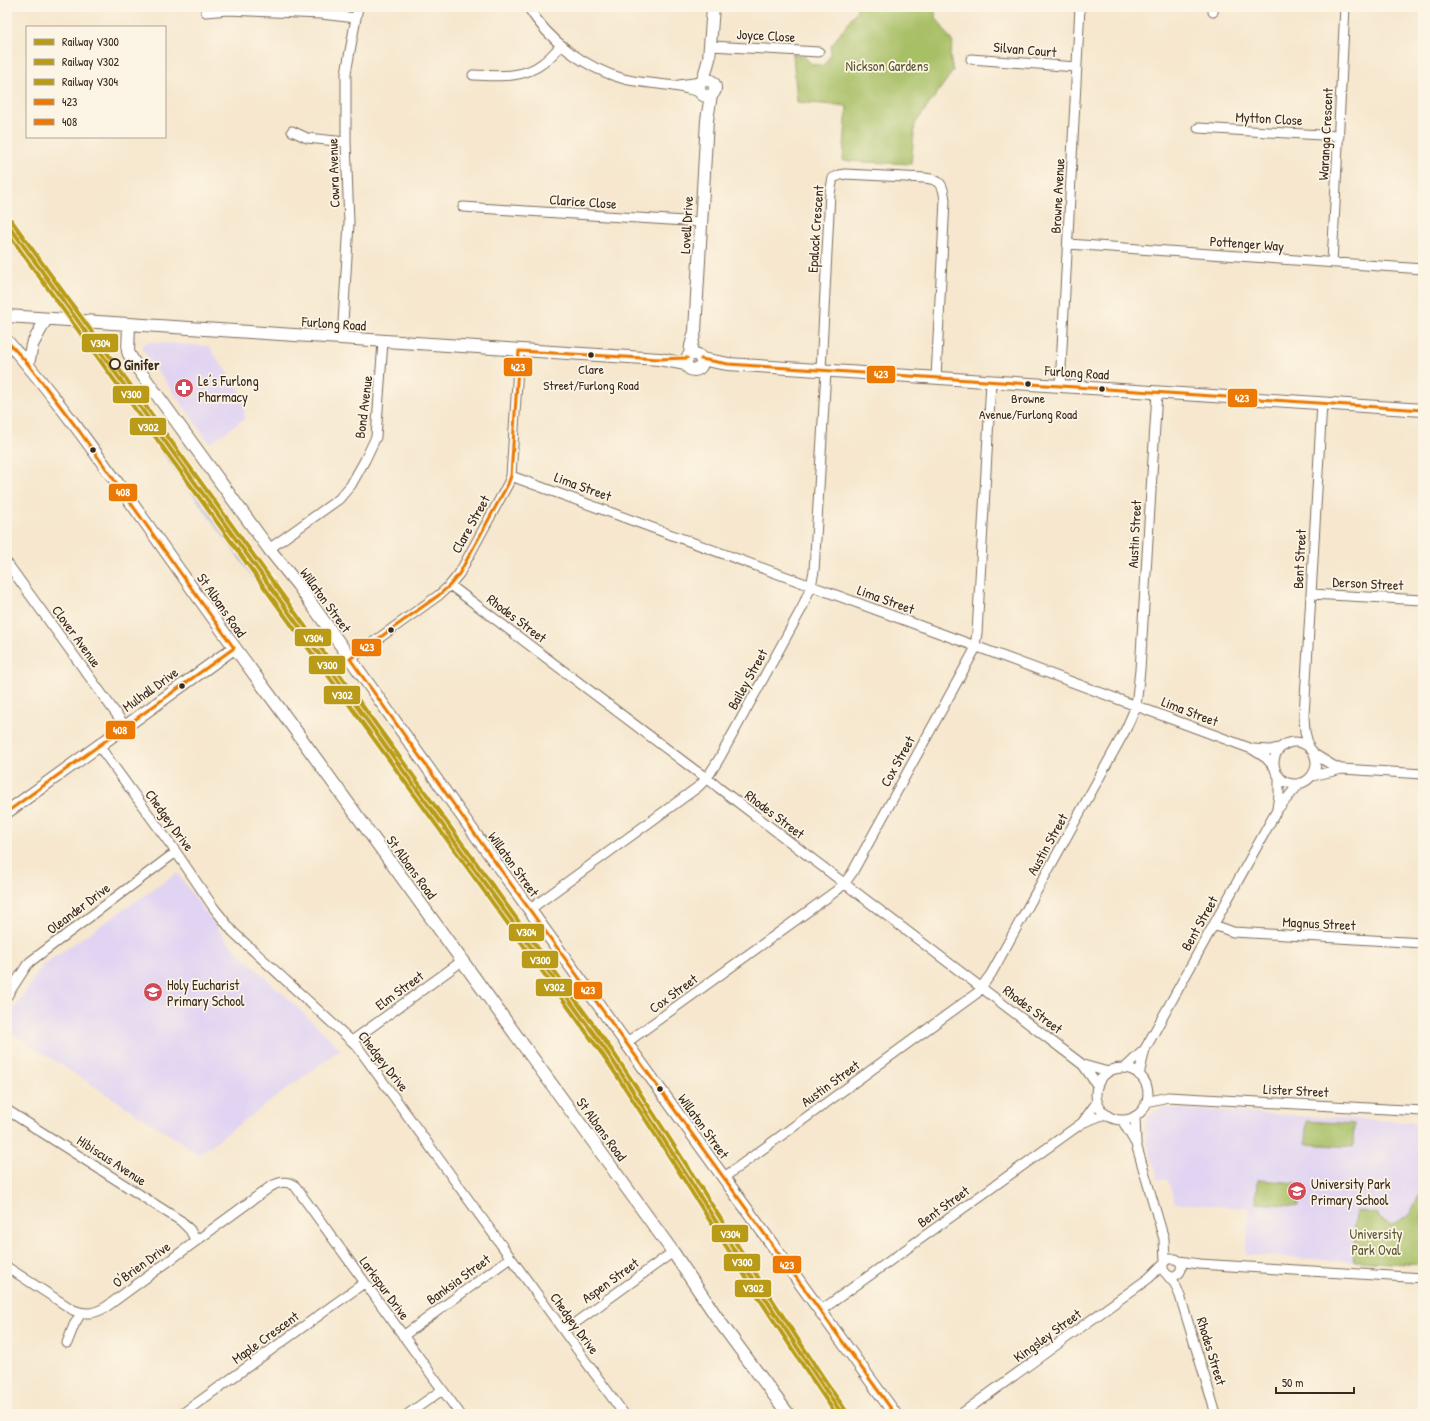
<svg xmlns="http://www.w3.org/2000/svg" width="1430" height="1421" font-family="'Patrick Hand',sans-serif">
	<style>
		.built { fill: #e1d4f3 }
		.industrial { fill: #c5c0da }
		.green { fill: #a7bf65; stroke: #717442 }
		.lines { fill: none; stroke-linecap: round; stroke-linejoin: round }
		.street-casing { stroke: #7c6c5c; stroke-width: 11 }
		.secondary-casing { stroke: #7c6c5c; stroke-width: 14 }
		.street { stroke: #fff; stroke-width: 9 }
		.secondary { stroke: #fff; stroke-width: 12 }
		.bus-1-casing { stroke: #fcf5e5; stroke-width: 6 }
		.bus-2-casing { stroke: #fcf5e5; stroke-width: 6 }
		.bus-1 { stroke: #eb7903; stroke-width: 3 }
		.bus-2 { stroke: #eb7903; stroke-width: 3 }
		.rail-1-casing { stroke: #fcf5e5; stroke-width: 7 }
		.rail-2-casing { stroke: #fcf5e5; stroke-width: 7 }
		.rail-3-casing { stroke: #fcf5e5; stroke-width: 7 }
		.rail-1 { stroke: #b99b17; stroke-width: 4 }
		.rail-2 { stroke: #b99b17; stroke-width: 4 }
		.rail-3 { stroke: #b99b17; stroke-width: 4 }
		.bus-dot { fill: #3b2a1e; stroke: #fcf5e5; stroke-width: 1.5 }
		.stop-dot { fill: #fcf5e5; stroke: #3b2a1e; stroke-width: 2 }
		.labels { text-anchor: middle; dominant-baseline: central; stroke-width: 3.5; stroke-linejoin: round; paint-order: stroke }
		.bus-label { font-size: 13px; fill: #3b2a1e; stroke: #fcf5e5 }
		.street-label { font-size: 14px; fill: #3b2a1e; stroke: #fcf5e5 }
		.park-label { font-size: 14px; fill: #5b5733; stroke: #fcf5e5 }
		.stop-label { font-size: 14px; font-weight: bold; fill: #3b2a1e; stroke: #fcf5e5; text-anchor: start }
		.poi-label { font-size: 14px; fill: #3b2a1e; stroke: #fcf5e5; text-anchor: start }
		.line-badge { stroke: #fcf5e5; stroke-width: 1.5 }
		.badge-label { font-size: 11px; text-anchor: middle; font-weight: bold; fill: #fff }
	</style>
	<rect width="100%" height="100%" fill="#fcf5e5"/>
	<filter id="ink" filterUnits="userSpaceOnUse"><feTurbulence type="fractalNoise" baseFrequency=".025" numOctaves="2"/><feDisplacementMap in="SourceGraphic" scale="8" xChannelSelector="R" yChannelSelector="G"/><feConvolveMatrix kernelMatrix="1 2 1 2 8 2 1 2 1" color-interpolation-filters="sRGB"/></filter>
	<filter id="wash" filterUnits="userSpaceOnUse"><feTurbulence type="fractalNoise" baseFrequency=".012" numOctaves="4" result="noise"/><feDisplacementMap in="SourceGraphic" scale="16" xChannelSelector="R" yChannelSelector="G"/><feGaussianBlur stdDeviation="0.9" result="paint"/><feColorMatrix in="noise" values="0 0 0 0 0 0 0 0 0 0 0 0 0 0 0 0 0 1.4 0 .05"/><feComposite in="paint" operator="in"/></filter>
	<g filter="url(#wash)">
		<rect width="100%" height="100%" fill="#f6e7ce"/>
		<path class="built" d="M 149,342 L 208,346 L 244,396 L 244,419 L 210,443 L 142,349 L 142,346 Z
			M 177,873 L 227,941 L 341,1049 L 199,1154 L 7,1030 L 7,1020 L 43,965 Z
			M 1164,1108 L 1423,1123 L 1423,1265 L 1246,1255 L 1249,1208 L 1175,1203 L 1168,1180 L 1158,1179 L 1144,1131 L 1144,1126 L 1149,1116 L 1154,1112 Z"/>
		<path class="industrial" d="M 122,378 L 265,576 L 256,582 L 113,385 Z"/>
		<path class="green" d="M 857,7 L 936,7 L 935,16 L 953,43 L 950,56 L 953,71 L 915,124 L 911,164 L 843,161 L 847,106 L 797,102 L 793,54 L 804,56 L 812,64 L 823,66 L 830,56 L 831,46 L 857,10 Z
			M 1307,1121 L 1354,1124 L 1353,1147 L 1306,1144 Z
			M 1257,1180 L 1299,1183 L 1298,1206 L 1256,1203 Z
			M 1423,1188 L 1423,1265 L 1353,1261 L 1356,1210 L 1378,1214 L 1379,1218 L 1391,1225 L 1410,1214 Z"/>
	</g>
	<g filter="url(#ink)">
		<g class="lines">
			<g class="street-casing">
				<path id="street" d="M 528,7 C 549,41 585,68 624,79 C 640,83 656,83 673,86 C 682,87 691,90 700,92
					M 206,12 L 228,10 L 321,14 L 356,18
					M 1213,12 L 1214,7
					M 711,46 L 819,52
					M 971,59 L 1076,67
					M 473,75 C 496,76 523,79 543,63 C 550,58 556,51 561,45
					M 679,85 L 701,82
					M 1198,128 L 1339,136
					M 292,131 L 307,138 L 346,142
					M 463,207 L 701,222
					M 1068,244 L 1423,269
					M 1332,263 L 1345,7
					M 342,339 L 349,223 L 346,142 L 346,73 L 358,7
					M 821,370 L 830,193 L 833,178 L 840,175 L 845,174 L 925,178 C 941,180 943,184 945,200 L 936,378
					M 1060,386 L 1080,7
					M 511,476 L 975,646 L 1252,749 L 1266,758 L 1275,768
					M 269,549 L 339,499 L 351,485 L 365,460 L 376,437 L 383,342
					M 7,563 L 125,726
					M 450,585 L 696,771 L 707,778 L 719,788 L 1083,1065 L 1097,1085
					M 1311,594 L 1423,600
					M 350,659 L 439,595 L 450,585 L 459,574 L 508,484 L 511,476 L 519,351
					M1274 763a21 21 0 1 1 42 0a21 21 0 1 1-42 0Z
					M 99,746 L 176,852 L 214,908 L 233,932 L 357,1046 L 624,1414
					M 1309,747 L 1305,732 L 1304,716 L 1322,403
					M 1253,749 L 1270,750 L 1282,747
					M 1314,754 L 1332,765 L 1341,769
					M 1312,776 L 1342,769 L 1423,774
					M 1277,809 L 1279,795 L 1279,776
					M 529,910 L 698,787 L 707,778 L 719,759 L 802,608 L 811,586 L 814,571 L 826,371
					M 1214,925 L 1233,932 L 1423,943
					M 7,996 L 27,965 L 31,961 L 176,852
					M 352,1041 L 462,961
					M 626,1043 L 836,891 L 844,884 L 852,873 L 974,651 L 977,633 L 991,382
					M 1083,1065 L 1108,1072
					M 1125,1068 L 1145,1049
					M1096 1094a26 26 0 1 1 52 0a26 26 0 1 1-52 0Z
					M 1139,1075 L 1145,1049 L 1277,810 L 1300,783
					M 1146,1102 L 1168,1097 L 1423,1111
					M 7,1110 L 181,1221 L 190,1230 L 196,1241
					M 1135,1116 L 1136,1143
					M 1122,1120 L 1136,1144 L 1164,1239 L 1165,1261
					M 1082,1123 L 1105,1114
					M 723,1178 L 977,993 L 991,974 L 1126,729 L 1136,706 L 1140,670 L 1157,393
					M 1179,1261 L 1199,1264 L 1423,1278
					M 7,1267 L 73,1310 C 86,1315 94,1314 106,1307 L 270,1187 C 278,1182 287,1180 295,1186 L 460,1414
					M 1169,1276 C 1177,1277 1183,1272 1181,1263 L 1176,1259 L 1167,1259 L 1163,1264 L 1163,1270 L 1175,1284 L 1180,1296 L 1216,1414
					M 820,1311 L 1082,1123 L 1097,1102
					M 564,1331 L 673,1252
					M 403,1336 L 510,1258
					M 67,1343 L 74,1325 L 81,1313
					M 182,1414 L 364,1283
					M 408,1414 L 442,1390
					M 961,1414 L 1149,1278 L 1163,1264"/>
			</g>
			<g class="secondary-casing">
				<path id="secondary" d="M699 88a8 8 0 1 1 16 0a8 8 0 1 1-16 0Z
					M 703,80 L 709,59 L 713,7
					M 7,316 L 659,359 L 686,364
					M 129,325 L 128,351 L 129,354 L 136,366 L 269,549 L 298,585 L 482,844 L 895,1414
					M 7,341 C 58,399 103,463 148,526 C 190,586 233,646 277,705 L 673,1252 L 720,1322 L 788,1414
					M686 362a8 8 0 1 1 16 0a8 8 0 1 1-16 0Z
					M 690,355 L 691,346 L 695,331 L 707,120 L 711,95
					M 701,359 L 728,364 L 1423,410
					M 28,364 L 32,345 L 46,319
					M 7,812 L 234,648"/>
			</g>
			<use href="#street" class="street"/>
			<use href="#secondary" class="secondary"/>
			<g class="bus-1-casing">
				<path id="bus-1" d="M 687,358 L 659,359 L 519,351 L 511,476 L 508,484 L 459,574 L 450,585 L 439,595 L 350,659 L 482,844 L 895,1414
					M 701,359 L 728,364 L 1423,410"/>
			</g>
			<g class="bus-2-casing">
				<path id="bus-2" d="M 7,341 L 28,364 L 80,432 L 234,648
					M 7,812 L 234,648"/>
			</g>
			<use href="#bus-1" class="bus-1"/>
			<use href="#bus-2" class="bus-2"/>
			<g class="rail-1-casing">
				<path id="rail-1" d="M 7,223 L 609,1055 C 688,1174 761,1297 842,1414"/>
			</g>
			<g class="rail-2-casing">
				<path id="rail-2" d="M 7,232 L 605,1058 C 684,1175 755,1298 836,1414"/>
			</g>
			<g class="rail-3-casing">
				<path id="rail-3" d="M 11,220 L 613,1052 C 693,1171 765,1294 846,1411"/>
			</g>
			<use href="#rail-1" class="rail-1"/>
			<use href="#rail-2" class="rail-2"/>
			<use href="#rail-3" class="rail-3"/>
		</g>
	</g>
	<defs>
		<g id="pharmacy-disc" transform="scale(1)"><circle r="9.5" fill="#d1495b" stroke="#fcf5e5"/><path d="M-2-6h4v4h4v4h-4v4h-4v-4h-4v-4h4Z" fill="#fff"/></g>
		<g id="school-disc" transform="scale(1)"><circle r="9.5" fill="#d1495b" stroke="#fcf5e5"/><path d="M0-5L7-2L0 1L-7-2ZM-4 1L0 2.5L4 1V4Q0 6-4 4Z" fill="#fff"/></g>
	</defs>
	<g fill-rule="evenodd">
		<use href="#pharmacy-disc" x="184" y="388"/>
		<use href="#school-disc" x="153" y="992"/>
		<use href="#school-disc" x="1297" y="1191"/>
	</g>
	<g class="bus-dot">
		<circle cx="591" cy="355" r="3.5"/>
		<circle cx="1028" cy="384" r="3.5"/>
		<circle cx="1102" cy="389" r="3.5"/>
		<circle cx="93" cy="450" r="3.5"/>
		<circle cx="391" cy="630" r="3.5"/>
		<circle cx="182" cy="686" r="3.5"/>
		<circle cx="660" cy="1089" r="3.5"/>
	</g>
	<circle class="stop-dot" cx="115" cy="364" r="5"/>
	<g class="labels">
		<g class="bus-label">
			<text x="591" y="369">Clare<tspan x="591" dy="16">Street/Furlong Road</tspan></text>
			<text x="1028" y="398">Browne<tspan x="1028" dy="16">Avenue/Furlong Road</tspan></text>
		</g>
		<g class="street-label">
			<text transform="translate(766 35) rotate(3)">Joyce Close</text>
			<text transform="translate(1025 49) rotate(5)">Silvan Court</text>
			<text transform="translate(1269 118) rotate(3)">Mytton Close</text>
			<text transform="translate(1325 134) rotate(-87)">Waranga Crescent</text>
			<text transform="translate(333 173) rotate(-92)">Cowra Avenue</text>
			<text transform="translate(1057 196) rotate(-87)">Browne Avenue</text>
			<text transform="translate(583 201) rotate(4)">Clarice Close</text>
			<text transform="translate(686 225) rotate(-87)">Lovell Drive</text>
			<text transform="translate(815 229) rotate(-86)">Epalock Crescent</text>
			<text transform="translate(1247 243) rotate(4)">Pottenger Way</text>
			<text transform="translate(334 323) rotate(4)">Furlong Road</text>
			<text transform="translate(1077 372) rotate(4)">Furlong Road</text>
			<text transform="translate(363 407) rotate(-83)">Bond Avenue</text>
			<text transform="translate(583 486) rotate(20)">Lima Street</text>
			<text transform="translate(470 524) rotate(-61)">Clare Street</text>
			<text transform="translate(1134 534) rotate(-87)">Austin Street</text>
			<text transform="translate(1299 559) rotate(-87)">Bent Street</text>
			<text transform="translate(1368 583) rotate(3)">Derson Street</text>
			<text transform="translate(886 599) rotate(20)">Lima Street</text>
			<text transform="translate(326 600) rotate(54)">Willaton Street</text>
			<text transform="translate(222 605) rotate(55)">St Albans Road</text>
			<text transform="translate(517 618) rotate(37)">Rhodes Street</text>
			<text transform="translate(77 636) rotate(54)">Clover Avenue</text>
			<text transform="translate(747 679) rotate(-61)">Bailey Street</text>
			<text transform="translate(150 689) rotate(-36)">Mulhall Drive</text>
			<text transform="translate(1190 711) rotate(21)">Lima Street</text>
			<text transform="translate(897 761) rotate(-61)">Cox Street</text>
			<text transform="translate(775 814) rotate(37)">Rhodes Street</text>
			<text transform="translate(170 820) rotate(54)">Chedgey Drive</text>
			<text transform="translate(1047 844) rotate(-61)">Austin Street</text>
			<text transform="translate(514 864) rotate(54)">Willaton Street</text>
			<text transform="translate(412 867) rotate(54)">St Albans Road</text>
			<text transform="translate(78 908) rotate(-37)">Oleander Drive</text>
			<text transform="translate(1199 923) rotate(-61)">Bent Street</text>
			<text transform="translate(1319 923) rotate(3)">Magnus Street</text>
			<text transform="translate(399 990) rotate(-36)">Elm Street</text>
			<text transform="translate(673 993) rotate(-36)">Cox Street</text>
			<text transform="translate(1033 1009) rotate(37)">Rhodes Street</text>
			<text transform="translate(384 1061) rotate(52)">Chedgey Drive</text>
			<text transform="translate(830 1083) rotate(-36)">Austin Street</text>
			<text transform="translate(1296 1090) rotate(3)">Lister Street</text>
			<text transform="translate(704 1126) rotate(54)">Willaton Street</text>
			<text transform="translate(602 1129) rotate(54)">St Albans Road</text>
			<text transform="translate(112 1160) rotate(33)">Hibiscus Avenue</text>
			<text transform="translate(943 1206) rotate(-36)">Bent Street</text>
			<text transform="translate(141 1264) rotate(-36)">O'Brien Drive</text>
			<text transform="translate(458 1279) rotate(-36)">Banksia Street</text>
			<text transform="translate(610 1280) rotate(-36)">Aspen Street</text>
			<text transform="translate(385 1288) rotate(54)">Larkspur Drive</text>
			<text transform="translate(575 1323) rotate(54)">Chedgey Drive</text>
			<text transform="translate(1047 1335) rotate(-36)">Kingsley Street</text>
			<text transform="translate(265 1337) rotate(-36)">Maple Crescent</text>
			<text transform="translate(1212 1351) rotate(73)">Rhodes Street</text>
		</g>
		<g class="park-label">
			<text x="887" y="65">Nickson Gardens</text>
			<text x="1376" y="1233">University<tspan x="1376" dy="16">Park Oval</tspan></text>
		</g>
		<g class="stop-label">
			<text x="124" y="364">Ginifer</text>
		</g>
		<g class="poi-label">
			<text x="198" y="380">Le’s Furlong<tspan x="198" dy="16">Pharmacy</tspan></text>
			<text x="167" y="984">Holy Eucharist<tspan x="167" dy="16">Primary School</tspan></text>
			<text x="1311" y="1183">University Park<tspan x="1311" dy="16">Primary School</tspan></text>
		</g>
	</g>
	<g class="line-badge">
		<rect x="81" y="333" width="38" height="20" rx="4" fill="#b99b17"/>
		<rect x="503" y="357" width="30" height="20" rx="4" fill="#eb7903"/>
		<rect x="866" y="365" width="30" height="19" rx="4" fill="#eb7903"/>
		<rect x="112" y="385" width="38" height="19" rx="4" fill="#b99b17"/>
		<rect x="1227" y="388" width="31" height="20" rx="4" fill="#eb7903"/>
		<rect x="129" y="417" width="38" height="19" rx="4" fill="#b99b17"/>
		<rect x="108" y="483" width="30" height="19" rx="4" fill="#eb7903"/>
		<rect x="294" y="628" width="38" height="19" rx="4" fill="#b99b17"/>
		<rect x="351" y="638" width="31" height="19" rx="4" fill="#eb7903"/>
		<rect x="308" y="655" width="38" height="20" rx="4" fill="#b99b17"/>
		<rect x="323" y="685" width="38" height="20" rx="4" fill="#b99b17"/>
		<rect x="105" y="720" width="31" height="20" rx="4" fill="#eb7903"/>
		<rect x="508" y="923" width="37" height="19" rx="4" fill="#b99b17"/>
		<rect x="521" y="950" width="38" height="19" rx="4" fill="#b99b17"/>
		<rect x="535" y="978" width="38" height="19" rx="4" fill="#b99b17"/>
		<rect x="573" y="981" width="30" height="19" rx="4" fill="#eb7903"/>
		<rect x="711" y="1224" width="38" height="19" rx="4" fill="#b99b17"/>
		<rect x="723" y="1253" width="38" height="19" rx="4" fill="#b99b17"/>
		<rect x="772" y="1255" width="30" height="19" rx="4" fill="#eb7903"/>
		<rect x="734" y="1279" width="38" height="19" rx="4" fill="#b99b17"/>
	</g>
	<g class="badge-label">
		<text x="100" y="347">V304</text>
		<text x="518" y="371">423</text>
		<text x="881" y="378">423</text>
		<text x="131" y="398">V300</text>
		<text x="1242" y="402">423</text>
		<text x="148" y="431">V302</text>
		<text x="123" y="496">408</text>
		<text x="313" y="642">V304</text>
		<text x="367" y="651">423</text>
		<text x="327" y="669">V300</text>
		<text x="342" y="699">V302</text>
		<text x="120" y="734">408</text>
		<text x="526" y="936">V304</text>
		<text x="540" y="964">V300</text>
		<text x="554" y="991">V302</text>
		<text x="588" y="994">423</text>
		<text x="730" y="1238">V304</text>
		<text x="742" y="1266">V300</text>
		<text x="787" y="1269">423</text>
		<text x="753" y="1292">V302</text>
	</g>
	<rect width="1430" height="1421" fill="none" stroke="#fcf5e5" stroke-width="24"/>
	<rect x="26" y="26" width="140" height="112" fill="#fcf5e5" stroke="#afa495"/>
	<rect x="34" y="39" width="20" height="6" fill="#b99b17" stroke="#afa495"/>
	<text x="62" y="46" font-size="12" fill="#3b2a1e">Railway V300</text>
	<rect x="34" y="59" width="20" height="6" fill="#b99b17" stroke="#afa495"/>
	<text x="62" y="66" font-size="12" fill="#3b2a1e">Railway V302</text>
	<rect x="34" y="79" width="20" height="6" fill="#b99b17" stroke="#afa495"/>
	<text x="62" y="86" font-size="12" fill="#3b2a1e">Railway V304</text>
	<rect x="34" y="99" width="20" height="6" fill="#eb7903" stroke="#afa495"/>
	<text x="62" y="106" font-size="12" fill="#3b2a1e">423</text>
	<rect x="34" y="119" width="20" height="6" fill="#eb7903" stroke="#afa495"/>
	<text x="62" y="126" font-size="12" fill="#3b2a1e">408</text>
	<path d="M1276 1387v6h78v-6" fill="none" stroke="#3b2a1e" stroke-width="2"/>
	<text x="1282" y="1387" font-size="12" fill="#3b2a1e" stroke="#fcf5e5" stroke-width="3" paint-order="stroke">50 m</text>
</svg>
